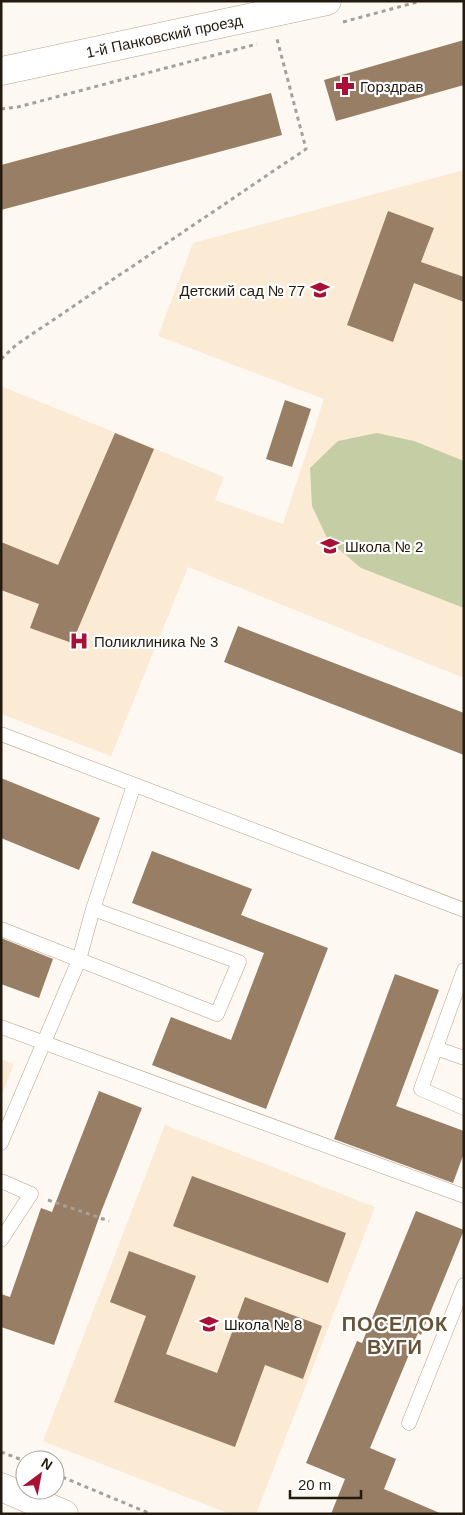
<svg xmlns="http://www.w3.org/2000/svg" width="465" height="1515" font-family="Helvetica,sans-serif">
	<style>
		.built { fill: #fbead4 }
		.pitch { fill: #c5cda4 }
		.building { fill: #977e65 }
		.lines { fill: none; stroke-linecap: round; stroke-linejoin: round }
		.service-casing { stroke: #b6a183; stroke-width: 15 }
		.tertiary-casing { stroke: #b6a183; stroke-width: 29 }
		.primary-casing { stroke: #b6a183; stroke-width: 29 }
		.path { stroke: #a6a098; stroke-width: 3; stroke-dasharray: 4 4; stroke-linecap: butt }
		.service { stroke: #fff; stroke-width: 14 }
		.tertiary { stroke: #fff; stroke-width: 28 }
		.primary { stroke: #fff; stroke-width: 28 }
		.labels { text-anchor: middle; dominant-baseline: central; stroke-width: 4.5; stroke-linejoin: round; paint-order: stroke }
		.street-label { font-size: 15px; fill: #231b0f; stroke: #fff }
		.poi-label { font-size: 15px; fill: #231b0f; stroke: #fff; text-anchor: start }
		.district-label { font-size: 20px; font-weight: bold; letter-spacing: 1px; fill: #675438; stroke: #fff }
	</style>
	<rect width="100%" height="100%" fill="#fdf8f2"/>
	<path class="built" d="M 464,170 L 464,678 L 188,567 L 111,756 L 1,714 L 1,386 L 224,477 L 215,500 L 283,524 L 324,399 L 158,336 L 193,243 Z
		M 1,1059 L 14,1064 L 1,1097 Z
		M 165,1125 L 375,1207 L 256,1514 L 230,1514 L 43,1441 Z"/>
	<path class="pitch" d="M 377,433 L 414,441 L 464,461 L 464,608 L 361,568 L 328,540 L 312,506 L 310,468 L 338,441 Z"/>
	<path class="building" d="M 464,40 L 464,85 L 336,121 L 324,80 Z
		M 271,93 L 282,135 L 1,210 L 1,165 Z
		M 388,211 L 434,228 L 421,262 L 464,277 L 464,302 L 414,283 L 393,342 L 347,325 Z
		M 285,400 L 311,409 L 292,467 L 266,459 Z
		M 115,433 L 154,449 L 72,643 L 30,628 L 39,604 L 1,590 L 1,542 L 58,565 Z
		M 238,626 L 464,713 L 464,755 L 224,662 Z
		M 1,778 L 100,818 L 79,870 L 1,838 Z
		M 152,851 L 252,889 L 241,915 L 328,948 L 266,1109 L 152,1065 L 171,1017 L 231,1040 L 264,953 L 132,903 Z
		M 1,938 L 53,959 L 39,998 L 1,984 Z
		M 395,974 L 439,990 L 396,1106 L 464,1131 L 464,1153 L 453,1183 L 334,1139 Z
		M 99,1091 L 142,1108 L 101,1212 L 54,1345 L 1,1327 L 1,1294 L 10,1297 L 41,1208 L 52,1212 Z
		M 192,1176 L 346,1233 L 328,1283 L 173,1226 Z
		M 416,1211 L 464,1230 L 421,1335 L 418,1333 L 370,1448 L 396,1459 L 384,1489 L 442,1514 L 331,1514 L 345,1479 L 306,1463 L 357,1341 L 362,1343 Z
		M 129,1251 L 196,1276 L 166,1354 L 217,1373 L 245,1297 L 322,1326 L 303,1379 L 265,1365 L 235,1447 L 114,1402 L 146,1316 L 110,1302 Z"/>
	<g class="lines">
		<g class="service-casing">
			<path id="service" d="M 1,734 L 464,910
				M 1,929 L 217,1014 L 239,962 L 93,909
				M 464,970 L 421,1089 L 464,1108
				M 1,1027 L 464,1196
				M 436,1048 L 464,1058
				M 1,1143 L 79,960 L 93,909 L 134,785
				M 1,1181 L 31,1194 L 1,1240
				M 409,1423 L 464,1285"/>
		</g>
		<g class="tertiary-casing">
			<path id="tertiary" d="M 1,71 L 327,1"/>
		</g>
		<g class="primary-casing">
			<path id="primary" d="M 1,1487 L 64,1514"/>
		</g>
		<path class="path" d="M 343,22 L 421,1
			M 1,109 L 18,107 L 257,44
			M 1,359 L 16,345 L 306,149 L 277,39
			M 48,1200 L 109,1221
			M 1,1452 L 25,1461
			M 55,1474 L 151,1514"/>
		<use href="#service" class="service"/>
		<use href="#tertiary" class="tertiary"/>
		<use href="#primary" class="primary"/>
	</g>
	<defs>
		<g id="pharmacy-bare" transform="scale(1.5)"><path d="M-2-6h4v4h4v4h-4v4h-4v-4h-4v-4h4Z" fill="#a81036" stroke="#fff" stroke-width="2.5" paint-order="stroke"/></g>
		<g id="school-bare" transform="scale(1.5)"><path d="M0-5L7-2L0 1L-7-2ZM-4 1L0 2.5L4 1V4Q0 6-4 4Z" fill="#a81036" stroke="#fff" stroke-width="2.5" paint-order="stroke"/></g>
		<g id="hospital-bare" transform="scale(1.5)"><path d="M-5-5h3v3.5h4V-5h3V5h-3V1.5h-4V5h-3Z" fill="#a81036" stroke="#fff" stroke-width="2.5" paint-order="stroke"/></g>
	</defs>
	<g fill-rule="evenodd">
		<use href="#pharmacy-bare" x="345" y="86"/>
		<use href="#school-bare" x="320" y="290"/>
		<use href="#school-bare" x="330" y="546"/>
		<use href="#hospital-bare" x="79" y="641"/>
		<use href="#school-bare" x="209" y="1324"/>
	</g>
	<g class="labels">
		<g class="street-label">
			<text transform="translate(164 36) rotate(-12)">1-й Панковский проезд</text>
		</g>
		<g class="poi-label">
			<text x="360" y="86">Горздрав</text>
			<text x="305" y="290" text-anchor="end">Детский сад № 77</text>
			<text x="345" y="546">Школа № 2</text>
			<text x="94" y="641">Поликлиника № 3</text>
			<text x="224" y="1324">Школа № 8</text>
		</g>
		<g class="district-label">
			<text x="395" y="1324">ПОСЕЛОК<tspan x="395" dy="23">ВУГИ</tspan></text>
		</g>
	</g>
	<rect width="465" height="1515" fill="none" stroke="#231b0f" stroke-width="5"/>
	<g transform="translate(40 1475) rotate(32)"><circle r="24" fill="#ffffff" stroke="#a7a49f"/>
	<path d="M0-4L9 19L0 12L-9 19Z" fill="#a81036"/>
	<text y="-8" font-size="14" font-weight="bold" text-anchor="middle" fill="#231b0f">N</text>
	</g>
	<path d="M290 1490v8h71v-8" fill="none" stroke="#231b0f" stroke-width="2.5"/>
	<text x="298" y="1490" font-size="15" fill="#231b0f" stroke="#ffffff" stroke-width="4" paint-order="stroke">20 m</text>
</svg>
